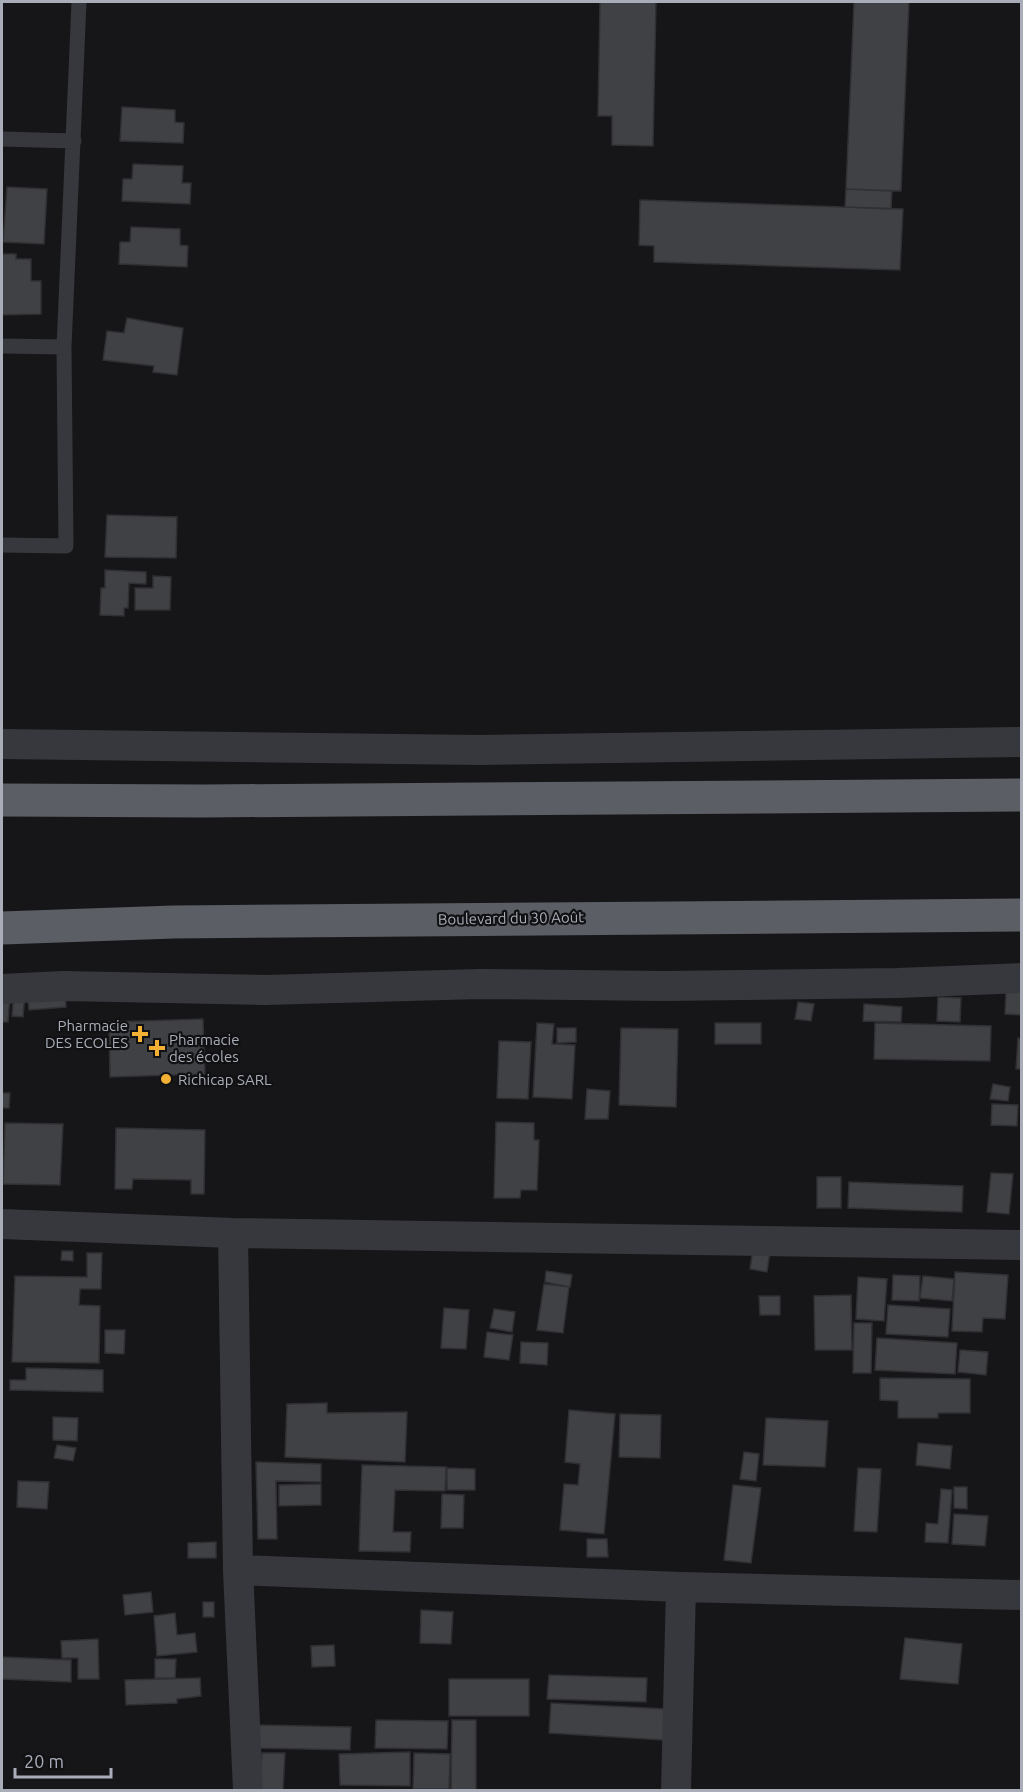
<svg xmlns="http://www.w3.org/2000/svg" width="1023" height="1792" font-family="Ubuntu,sans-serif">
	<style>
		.building { fill: #404145; stroke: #303034; stroke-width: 1.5 }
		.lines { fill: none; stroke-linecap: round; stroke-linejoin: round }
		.service { stroke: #37383d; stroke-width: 15 }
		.minor { stroke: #37383d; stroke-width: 30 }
		.trunk { stroke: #5b5e65; stroke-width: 33 }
		.poi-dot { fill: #f2b134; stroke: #111113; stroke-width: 2 }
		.labels { text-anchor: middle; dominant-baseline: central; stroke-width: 4.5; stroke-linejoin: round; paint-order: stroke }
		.street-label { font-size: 15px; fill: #a8adb8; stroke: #111113 }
		.poi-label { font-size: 15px; fill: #a8adb8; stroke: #111113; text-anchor: start }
	</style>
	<rect width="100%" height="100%" fill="#161618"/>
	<path class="building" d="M 600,2 L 656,2 L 653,146 L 612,145 L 612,116 L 598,116 Z
		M 854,2 L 909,2 L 901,191 L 846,189 Z
		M 122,107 L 175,110 L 175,122 L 184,123 L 183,143 L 120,141 Z
		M 133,164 L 183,166 L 182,183 L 191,183 L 190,204 L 122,201 L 123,179 L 132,179 Z
		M 7,187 L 47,189 L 44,244 L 3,242 Z
		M 846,189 L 892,191 L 891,209 L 845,207 Z
		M 640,200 L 903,209 L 900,270 L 654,262 L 654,246 L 639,245 Z
		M 131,227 L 180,229 L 180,245 L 188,246 L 187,267 L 119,264 L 120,242 L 130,242 Z
		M 2,254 L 16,254 L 16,259 L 31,259 L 31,281 L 41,281 L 41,314 L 2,315 Z
		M 127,318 L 183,328 L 177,375 L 153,372 L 154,366 L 103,360 L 107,331 L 124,333 Z
		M 107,515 L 177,517 L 176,558 L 105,557 Z
		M 105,570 L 146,572 L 146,584 L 129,583 L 128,608 L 124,608 L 124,616 L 100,615 L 101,588 L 105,588 Z
		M 153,576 L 171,577 L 170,610 L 135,610 L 135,588 L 153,588 Z
		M 65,987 L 66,1007 L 29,1010 L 27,990 Z
		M 1006,991 L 1022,992 L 1022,1015 L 1005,1014 Z
		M 14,992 L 25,992 L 23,1017 L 12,1016 Z
		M 2,995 L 10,996 L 8,1022 L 2,1022 Z
		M 938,997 L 961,998 L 960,1022 L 937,1021 Z
		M 798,1002 L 814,1004 L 811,1021 L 795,1019 Z
		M 864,1004 L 902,1007 L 901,1022 L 863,1021 Z
		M 203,1019 L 205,1074 L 110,1077 L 109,1022 Z
		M 537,1023 L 554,1024 L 552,1044 L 575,1045 L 572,1099 L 533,1097 Z
		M 715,1023 L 761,1023 L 761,1044 L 715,1044 Z
		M 875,1023 L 991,1026 L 990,1061 L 874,1059 Z
		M 557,1028 L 576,1028 L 576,1042 L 557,1043 Z
		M 621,1028 L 678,1029 L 676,1107 L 619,1105 Z
		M 1018,1038 L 1022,1039 L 1022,1069 L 1016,1069 Z
		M 499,1041 L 531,1042 L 528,1099 L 497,1098 Z
		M 993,1084 L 1010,1087 L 1008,1101 L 990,1099 Z
		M 587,1089 L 610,1091 L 608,1119 L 585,1119 Z
		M 2,1093 L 10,1093 L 9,1108 L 2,1108 Z
		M 992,1104 L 1018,1105 L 1017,1126 L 991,1125 Z
		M 496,1122 L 534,1123 L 534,1140 L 539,1140 L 537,1190 L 521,1190 L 520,1198 L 494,1198 Z
		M 5,1123 L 63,1124 L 60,1185 L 3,1184 Z
		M 116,1128 L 205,1130 L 204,1194 L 191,1194 L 191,1180 L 133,1179 L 132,1189 L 115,1189 Z
		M 991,1173 L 1013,1174 L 1009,1214 L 987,1212 Z
		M 817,1177 L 841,1177 L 841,1208 L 817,1208 Z
		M 849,1182 L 963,1186 L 962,1212 L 848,1208 Z
		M 753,1248 L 770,1251 L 767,1272 L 750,1269 Z
		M 62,1251 L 73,1251 L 73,1261 L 61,1260 Z
		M 87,1253 L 102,1253 L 101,1289 L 80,1289 L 79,1305 L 100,1306 L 99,1363 L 12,1362 L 15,1276 L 87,1277 Z
		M 546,1271 L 572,1275 L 570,1287 L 545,1282 Z
		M 955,1272 L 1008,1275 L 1005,1319 L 983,1318 L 982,1332 L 952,1331 Z
		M 893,1275 L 920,1276 L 919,1301 L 892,1300 Z
		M 923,1276 L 954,1279 L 952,1301 L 920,1298 Z
		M 858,1277 L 887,1279 L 884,1321 L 856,1319 Z
		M 544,1284 L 569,1287 L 563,1333 L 537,1330 Z
		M 851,1295 L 852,1350 L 815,1350 L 814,1296 Z
		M 759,1296 L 780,1296 L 780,1315 L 760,1315 Z
		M 888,1305 L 950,1309 L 948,1337 L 886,1334 Z
		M 444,1308 L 469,1310 L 466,1349 L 441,1348 Z
		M 494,1309 L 515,1312 L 512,1332 L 490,1328 Z
		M 854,1323 L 872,1323 L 871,1373 L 853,1373 Z
		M 105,1330 L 125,1330 L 124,1354 L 105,1353 Z
		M 487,1332 L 513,1335 L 509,1360 L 484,1357 Z
		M 877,1338 L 957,1343 L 955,1374 L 875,1370 Z
		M 521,1342 L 548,1343 L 547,1365 L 520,1363 Z
		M 960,1350 L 988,1352 L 986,1375 L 958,1372 Z
		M 26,1368 L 103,1370 L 103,1392 L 10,1390 L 10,1380 L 26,1380 Z
		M 880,1378 L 970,1379 L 970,1413 L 938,1413 L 938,1418 L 898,1418 L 898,1401 L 880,1400 Z
		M 327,1403 L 327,1413 L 407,1412 L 405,1462 L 285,1457 L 287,1404 Z
		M 569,1410 L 615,1414 L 604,1534 L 560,1530 L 564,1484 L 578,1485 L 580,1464 L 565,1462 Z
		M 620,1414 L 661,1415 L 660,1458 L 619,1457 Z
		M 53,1417 L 78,1418 L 77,1441 L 53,1440 Z
		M 766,1418 L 828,1421 L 825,1467 L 763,1465 Z
		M 918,1443 L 952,1446 L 950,1469 L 916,1465 Z
		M 57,1445 L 76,1448 L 73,1461 L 54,1458 Z
		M 744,1452 L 759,1454 L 756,1481 L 740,1479 Z
		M 256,1462 L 321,1464 L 321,1482 L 276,1481 L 277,1539 L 258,1539 Z
		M 362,1465 L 446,1467 L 445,1491 L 395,1490 L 393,1532 L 411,1532 L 410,1552 L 359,1551 Z
		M 447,1468 L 475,1469 L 475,1490 L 447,1490 Z
		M 858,1468 L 881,1469 L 877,1532 L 854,1531 Z
		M 18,1481 L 49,1482 L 47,1509 L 17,1507 Z
		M 321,1484 L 321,1505 L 279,1506 L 279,1485 Z
		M 733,1485 L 761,1488 L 751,1563 L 724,1560 Z
		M 954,1487 L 967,1487 L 967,1509 L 954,1508 Z
		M 941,1489 L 952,1490 L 948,1543 L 925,1542 L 926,1523 L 938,1524 Z
		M 442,1494 L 464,1495 L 463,1528 L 441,1528 Z
		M 954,1514 L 988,1516 L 985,1546 L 952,1544 Z
		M 587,1539 L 607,1539 L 608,1557 L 587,1557 Z
		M 216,1542 L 216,1558 L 188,1558 L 188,1543 Z
		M 151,1592 L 153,1612 L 125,1615 L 123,1595 Z
		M 203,1602 L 214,1602 L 214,1617 L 203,1617 Z
		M 421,1610 L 453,1612 L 451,1644 L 420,1643 Z
		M 175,1613 L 177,1635 L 195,1633 L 197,1652 L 157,1656 L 154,1616 Z
		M 905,1638 L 962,1644 L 958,1684 L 900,1679 Z
		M 98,1639 L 99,1679 L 78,1679 L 78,1658 L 62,1658 L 61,1641 Z
		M 334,1645 L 335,1666 L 312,1667 L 311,1646 Z
		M 2,1657 L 71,1660 L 71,1682 L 2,1679 Z
		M 155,1659 L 176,1659 L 175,1678 L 155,1678 Z
		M 549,1675 L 647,1678 L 646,1702 L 547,1699 Z
		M 200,1678 L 201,1696 L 177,1699 L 177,1703 L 126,1705 L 125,1680 Z
		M 449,1679 L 529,1679 L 529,1716 L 449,1716 Z
		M 551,1703 L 666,1709 L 664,1740 L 549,1733 Z
		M 376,1720 L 448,1721 L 447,1749 L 375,1748 Z
		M 452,1720 L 476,1720 L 476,1790 L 451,1790 Z
		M 259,1725 L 351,1727 L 350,1750 L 258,1748 Z
		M 410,1752 L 410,1786 L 340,1785 L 339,1754 Z
		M 262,1753 L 285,1753 L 283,1790 L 260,1790 Z
		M 414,1753 L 450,1754 L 449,1789 L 413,1789 Z"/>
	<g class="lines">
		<path class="service" d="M 2,139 L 74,141
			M 2,346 L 64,347
			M 2,545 L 66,546 L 64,347 L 79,2"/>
		<path class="minor" d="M 2,744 L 481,750 L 1022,742
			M 2,989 L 63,986 L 265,990 L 480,984 L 664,986 L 898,983 L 1022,978
			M 2,1224 L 233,1233 L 1022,1245
			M 233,1233 L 238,1570 L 248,1790
			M 238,1570 L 681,1587 L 1022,1595
			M 676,1790 L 681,1587"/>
		<path class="trunk" d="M 2,800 L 204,801 L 1022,795
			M 2,928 L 174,922 L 1022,915"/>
	</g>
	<g class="poi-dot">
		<path d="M137 1025h6v6h6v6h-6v6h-6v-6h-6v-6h6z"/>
		<path d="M154 1039h6v6h6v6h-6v6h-6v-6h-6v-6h6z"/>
		<circle cx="166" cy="1079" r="6"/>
	</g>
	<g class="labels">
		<g class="street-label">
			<text transform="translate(511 918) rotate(-1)">Boulevard du 30 Août</text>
		</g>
		<g class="poi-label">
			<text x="128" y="1025" text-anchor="end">Pharmacie<tspan x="128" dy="17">DES ECOLES</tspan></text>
			<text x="169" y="1039">Pharmacie<tspan x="169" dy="17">des écoles</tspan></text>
			<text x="178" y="1079">Richicap SARL</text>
		</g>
	</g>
	<rect width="1023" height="1792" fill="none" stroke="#a8adb8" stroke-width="6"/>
	<path d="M15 1768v9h96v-9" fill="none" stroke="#a8adb8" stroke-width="3"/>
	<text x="24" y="1768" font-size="18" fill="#a8adb8" stroke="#111113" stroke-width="4.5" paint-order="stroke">20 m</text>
</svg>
